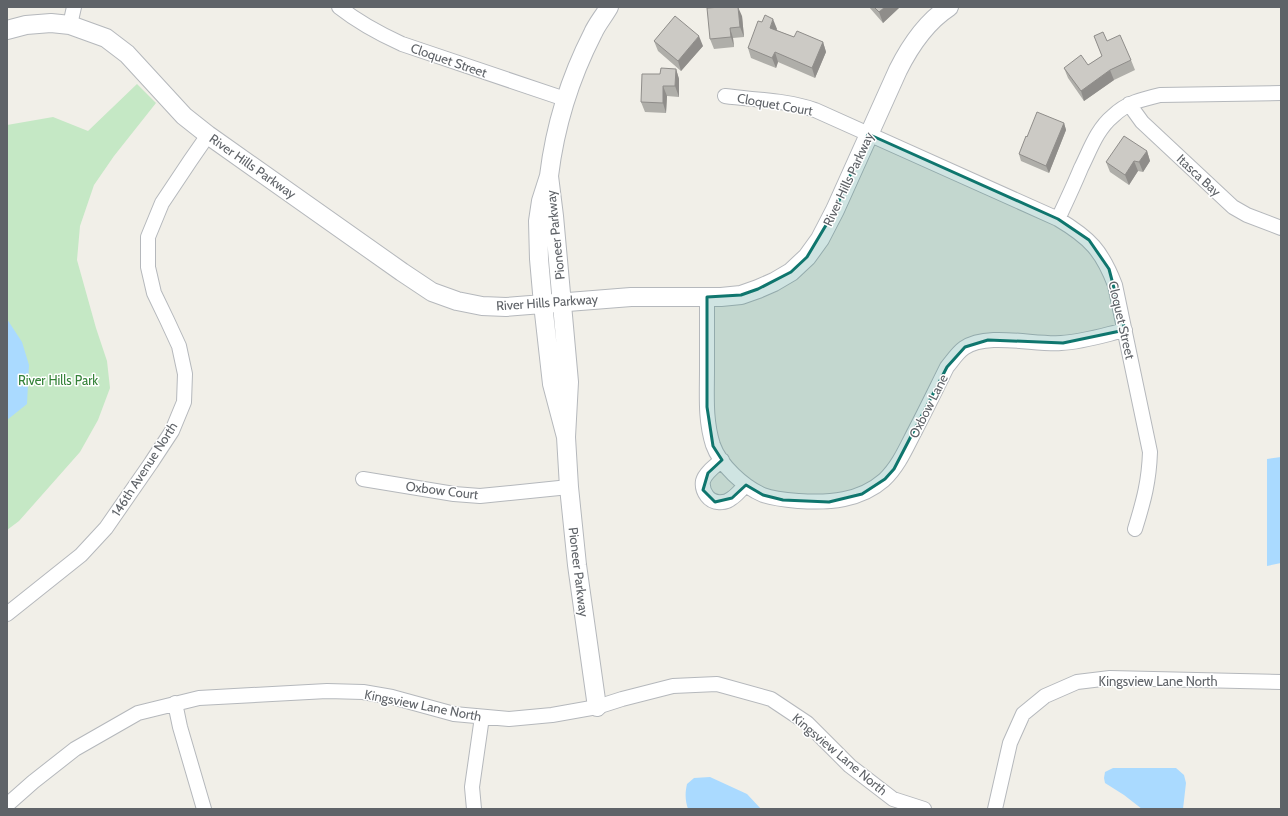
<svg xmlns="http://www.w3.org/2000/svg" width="1288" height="816" font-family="Cabin,sans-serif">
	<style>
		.green { fill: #c5e8c5 }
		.water { fill: #aadaff }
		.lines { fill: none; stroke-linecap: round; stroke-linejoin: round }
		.minor-casing { stroke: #b5b8bc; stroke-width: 16 }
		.tertiary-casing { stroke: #b5b8bc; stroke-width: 20 }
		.minor { stroke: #fff; stroke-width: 14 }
		.tertiary { stroke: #fff; stroke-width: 18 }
		.wall { fill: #afaea9 }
		.shaded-wall { fill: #8f8d8a }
		.building { fill: #cccac5; stroke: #8f8d8a }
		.marked { fill: #0f766e; fill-opacity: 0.2; stroke: #0f766e; stroke-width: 3; stroke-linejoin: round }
		.labels { text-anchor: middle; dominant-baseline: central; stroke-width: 3; stroke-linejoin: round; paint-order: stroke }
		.street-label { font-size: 13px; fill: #5f6368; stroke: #fff }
		.park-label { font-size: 13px; fill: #348238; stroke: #fff }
	</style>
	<rect width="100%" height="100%" fill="#f1efe8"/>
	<path class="green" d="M 137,84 L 156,103 L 114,156 L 94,185 L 80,226 L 77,260 L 96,328 L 107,361 L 110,388 L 98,420 L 80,452 L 19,521 L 7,530 L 7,125 L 53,117 L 88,131 Z"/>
	<path class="water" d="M 7,319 L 22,342 L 29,365 L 27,404 L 7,420 Z
		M 1281,457 L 1281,563 L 1267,566 L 1267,459 Z
		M 1113,768 L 1176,768 L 1184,775 L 1186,783 L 1183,809 L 1142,809 L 1124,795 L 1105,783 L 1104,778 L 1105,772 Z
		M 710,777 L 747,794 L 761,809 L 688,809 C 685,800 685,793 687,784 L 694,778 Z"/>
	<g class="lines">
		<g class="minor-casing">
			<path id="minor" d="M 339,7 C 358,22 380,34 402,44 L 565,99
				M 70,25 L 74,7
				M 725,96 C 754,100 787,100 815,110 L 1058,219 C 1090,238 1102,251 1115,285 L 1150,452 C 1149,481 1144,500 1135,529
				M 1129,104 L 1142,122 L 1233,207 L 1247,215 L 1281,228
				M 1058,219 C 1066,202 1074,185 1081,168 C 1090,150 1097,129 1113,116 C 1126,103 1143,99 1160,95 L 1281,93
				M 707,297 C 707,321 707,345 707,370 C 707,395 705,420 713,445 C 720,465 744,487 763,495 C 774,499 787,500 799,501 C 829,503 860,501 884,480 C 899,466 907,446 916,429 C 927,408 937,387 947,367 C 953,360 957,353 964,348 C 987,332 1034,345 1061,343 C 1083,342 1104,335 1125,330
				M 722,460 C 715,466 705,473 703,481 C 702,487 704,492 707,496 C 713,504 725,504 732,498 C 737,495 741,489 746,485
				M 363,479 L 454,494 L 480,496 L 569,487
				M 7,614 L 81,555 L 106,528 L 151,463 L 172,431 L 184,402 L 185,374 L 179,346 L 167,320 L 154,293 L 148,267 L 148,237 L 162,203 L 190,161 L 208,135
				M 175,703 L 180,727 L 204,809
				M 7,805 L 33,782 L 75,749 L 138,713 L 199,698 L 327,691 L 363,692 L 392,697 L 454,714 L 509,719 L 552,715 L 597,707 L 622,699 L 673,686 L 717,684 L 771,699 L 807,723 L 850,766 L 893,799 L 924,809
				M 474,809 L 472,787 L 482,717
				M 995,809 L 1010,743 L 1023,714 L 1045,696 L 1077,682 L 1110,678 L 1281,682"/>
		</g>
		<g class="tertiary-casing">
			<path id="tertiary" d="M 7,30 L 26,25 L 51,23 L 70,25 L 106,38 L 127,54 L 184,116 L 208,135 L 402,272 L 432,292 L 457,301 L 482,306 L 506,307 L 631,297 L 721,297 L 741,295 L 758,289 L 774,282 L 791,272 L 807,257 L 820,239 L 835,210 L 898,70 C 910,46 926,22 949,7
				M 549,176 C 555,126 570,78 593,33 C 597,24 604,16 609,7
				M 566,437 L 552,384 L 543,304 L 539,259 L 538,221 L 541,201 L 549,176 L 554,216 L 569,382 L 566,437 L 569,487 L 577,565 L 597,707"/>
		</g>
		<use href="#minor" class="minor"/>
		<use href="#tertiary" class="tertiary"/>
	</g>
	<path class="wall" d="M 869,7 L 900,7 L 883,23 Z
		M 742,16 L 744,37 L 733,38 L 734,47 L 714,49 L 710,39 Z
		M 762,22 L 777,29 L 776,30 L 794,37 L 823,42 L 826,52 L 815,78 L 778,62 L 776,68 L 751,58 L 748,48 Z
		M 1094,36 L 1107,41 L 1131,60 L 1135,70 L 1114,80 L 1084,101 L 1068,78 L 1064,68 L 1088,65 L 1102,56 Z
		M 654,41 L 703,46 L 681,71 L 658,51 Z
		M 676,69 L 679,79 L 679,97 L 667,96 L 666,113 L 645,112 L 641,102 L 660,74 Z
		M 1064,123 L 1066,130 L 1049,173 L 1021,161 L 1019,154 L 1027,137 Z
		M 1147,151 L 1150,161 L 1143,172 L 1138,171 L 1129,185 L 1110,172 L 1106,162 Z"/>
	<path class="shaded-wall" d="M 738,7 L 742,16 L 744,37 L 740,27 Z
		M 885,7 L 900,7 L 883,23 L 879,12 Z
		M 773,19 L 777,29 L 773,38 L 770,28 Z
		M 730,28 L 733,38 L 734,47 L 731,37 Z
		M 699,36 L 703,46 L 681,71 L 678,61 Z
		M 823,42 L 826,52 L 815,78 L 812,68 Z
		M 775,52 L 778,62 L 776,68 L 772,58 Z
		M 676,69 L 679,79 L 679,97 L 675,86 Z
		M 1110,70 L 1114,80 L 1084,101 L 1081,91 Z
		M 663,86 L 667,96 L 666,113 L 663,103 Z
		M 1064,123 L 1066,130 L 1049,173 L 1046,166 Z
		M 1147,151 L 1150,161 L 1143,172 L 1139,162 Z
		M 1134,161 L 1138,171 L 1129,185 L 1125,175 Z"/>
	<path class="building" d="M 721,7 L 738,7 L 740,27 L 730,28 L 731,37 L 710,39 L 707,8 Z
		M 874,7 L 885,7 L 879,12 Z
		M 765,15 L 773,19 L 770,28 L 794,37 L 797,31 L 823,42 L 812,68 L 775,52 L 772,58 L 748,48 L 758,21 L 762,22 Z
		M 675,16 L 699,36 L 678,61 L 654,41 Z
		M 1103,32 L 1107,41 L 1120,35 L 1131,60 L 1110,70 L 1081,91 L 1064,68 L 1081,55 L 1088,65 L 1102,56 L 1094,36 Z
		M 661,68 L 676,69 L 675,86 L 663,86 L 663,103 L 641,102 L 642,74 L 660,74 Z
		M 1037,112 L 1064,123 L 1046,166 L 1019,154 L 1026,136 L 1027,137 Z
		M 1124,136 L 1147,151 L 1139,162 L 1134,161 L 1125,175 L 1106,162 Z"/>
	<path class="marked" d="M 868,134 L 1058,219 L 1089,240 L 1109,269 L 1125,330 L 1063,343 L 988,340 L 965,347 L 947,367 L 894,469 L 885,479 L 862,494 L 829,502 L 783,500 L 763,495 L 746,485 L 732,498 L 715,502 L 703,490 L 708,473 L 722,460 L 713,446 L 707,407 L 707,297 L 741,295 L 758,289 L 791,272 L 807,257 L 835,210 Z"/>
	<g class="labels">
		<g class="street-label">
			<text transform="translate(449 60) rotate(19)">Cloquet Street</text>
			<text transform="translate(775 104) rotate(10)">Cloquet Court</text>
			<text transform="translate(253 166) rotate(35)">River Hills Parkway</text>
			<text transform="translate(1199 175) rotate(43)">Itasca Bay</text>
			<text transform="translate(848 179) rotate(-65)">River Hills Parkway</text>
			<text transform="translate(555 235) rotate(-96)">Pioneer Parkway</text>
			<text transform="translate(547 302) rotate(-4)">River Hills Parkway</text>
			<text transform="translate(1122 320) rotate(77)">Cloquet Street</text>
			<text transform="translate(928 406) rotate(-63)">Oxbow Lane</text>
			<text transform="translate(144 469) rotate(-57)">146th Avenue North</text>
			<text transform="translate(442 490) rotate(7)">Oxbow Court</text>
			<text transform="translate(579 572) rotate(83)">Pioneer Parkway</text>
			<text x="1158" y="681">Kingsview Lane North</text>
			<text transform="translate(423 705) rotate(11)">Kingsview Lane North</text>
			<text transform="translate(840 754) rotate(40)">Kingsview Lane North</text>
		</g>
		<g class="park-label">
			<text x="58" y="380">River Hills Park</text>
		</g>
	</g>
	<rect width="1288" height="816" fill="none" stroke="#5f6368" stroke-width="16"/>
</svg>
